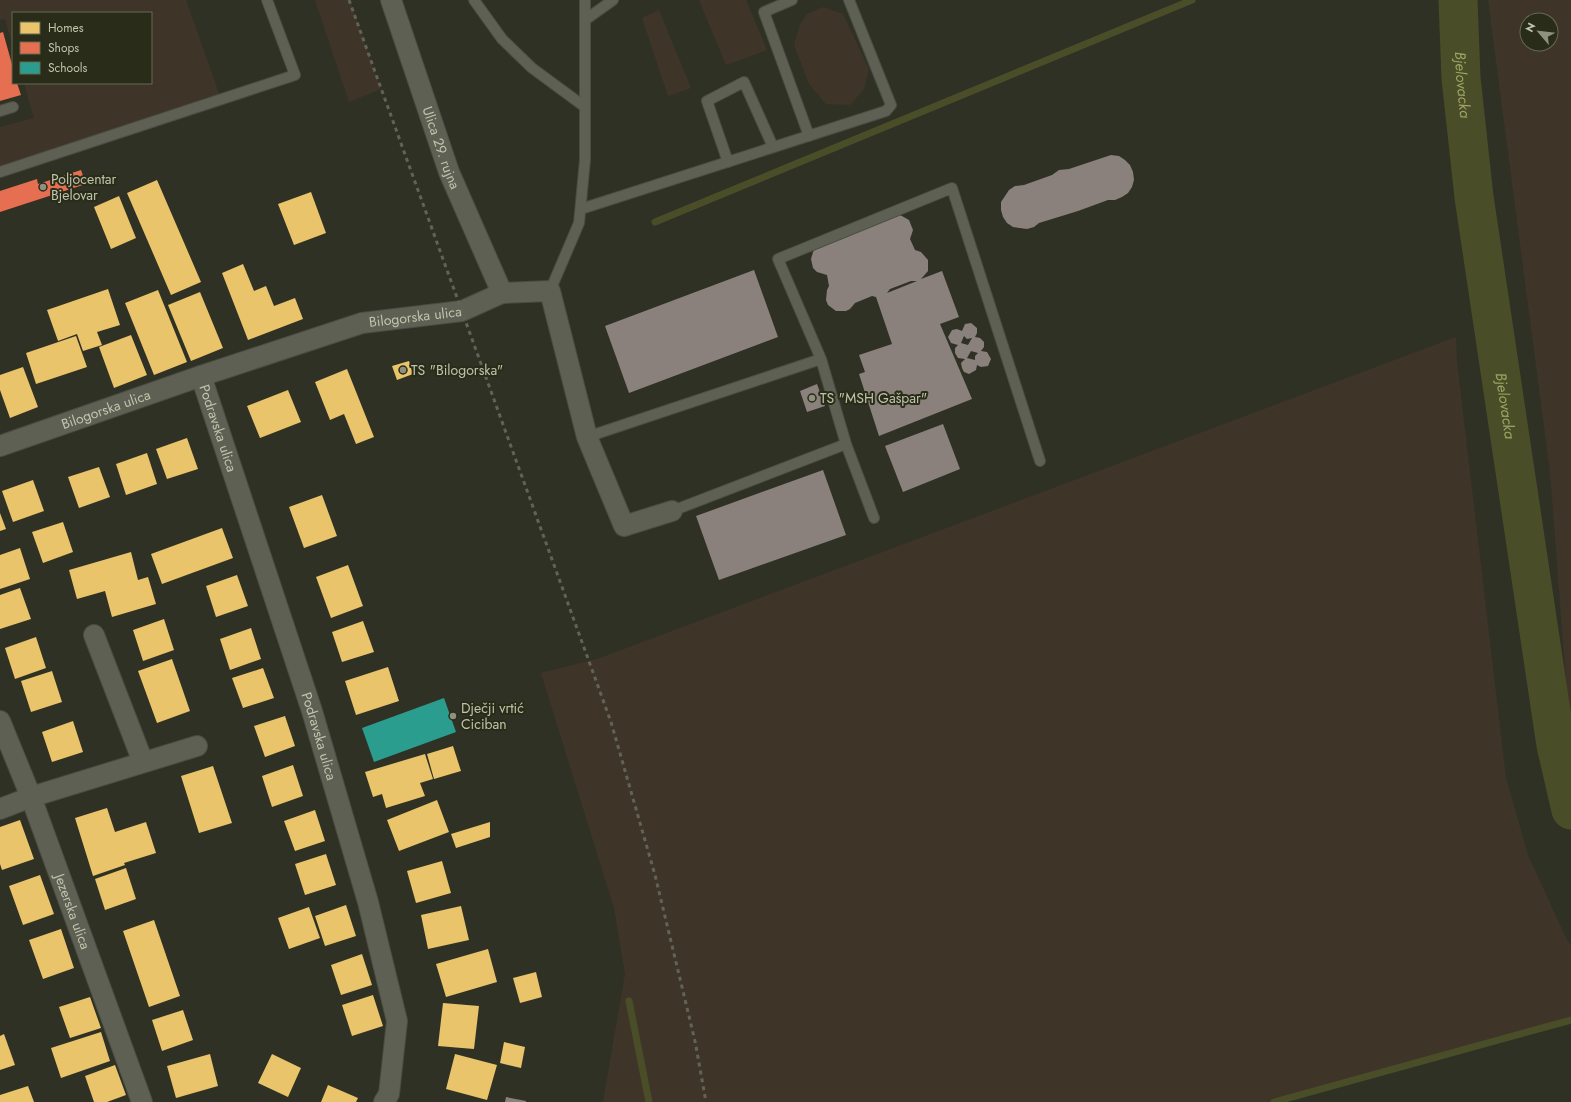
<svg xmlns="http://www.w3.org/2000/svg" width="1571" height="1102" font-family="Jost,sans-serif">
	<style>
		.green { fill: #3f3428; fill-rule: evenodd }
		.homes { fill: #e9c46a }
		.shops { fill: #e76f51 }
		.schools { fill: #2a9d8f }
		.industry { fill: #8a817c; fill-rule: evenodd }
		.lines { fill: none; stroke-linecap: round; stroke-linejoin: round }
		.stream { stroke: #4a4e28; stroke-width: 7 }
		.river { stroke: #4a4e28; stroke-width: 39 }
		.service-casing { stroke: #4b4c42; stroke-width: 12 }
		.minor-casing { stroke: #4b4c42; stroke-width: 22 }
		.service { stroke: #5e6054; stroke-width: 10 }
		.minor { stroke: #5e6054; stroke-width: 20 }
		.rail { stroke: #626357; stroke-width: 3; stroke-dasharray: 4 4; stroke-linecap: butt }
		.poi-dot { fill: #8e917d; stroke: #292c18; stroke-width: 1.5 }
		.labels { text-anchor: middle; dominant-baseline: central; stroke-width: 4; stroke-linejoin: round; paint-order: stroke }
		.street-label { font-size: 14px; fill: #c1c4ac; stroke: #292c18 }
		.poi-label { font-size: 14px; fill: #c1c4ac; stroke: #292c18; text-anchor: start }
		.water-label { font-size: 15px; font-style: italic; fill: #9ea564; stroke: #292c18 }
	</style>
	<rect width="100%" height="100%" fill="#303125"/>
	<path class="green" d="M 0,0 L 186,0 L 221,99 L 0,172 L 0,127 L 34,118 L 24,83 L 151,83 L 151,13 L 13,13 L 13,47 L 5,19 L 0,20 Z
		M 315,0 L 350,0 L 381,89 L 349,102 Z
		M 699,0 L 746,0 L 767,50 L 726,65 Z
		M 1488,0 L 1571,0 L 1571,747 L 1550,472 ZM 1527,20 L 1551,20 L 1551,44 L 1527,44 Z
		M 823,7 L 843,14 L 869,69 L 864,89 L 850,105 L 826,104 L 809,84 L 794,45 L 800,24 L 807,14 Z
		M 659,10 L 691,88 L 668,96 L 642,18 Z
		M 1456,337 L 1457,362 L 1506,778 L 1528,855 L 1566,938 L 1571,945 L 1571,1020 L 1274,1102 L 603,1102 L 625,974 L 614,908 L 541,673 L 600,658 Z"/>
	<path class="homes" d="M 157,180 L 201,282 L 171,295 L 127,193 Z
		M 311,192 L 326,233 L 294,245 L 278,204 Z
		M 119,196 L 136,238 L 111,249 L 94,207 Z
		M 243,264 L 254,291 L 266,286 L 274,306 L 295,298 L 303,319 L 248,340 L 222,273 Z
		M 108,289 L 120,325 L 97,332 L 102,345 L 83,351 L 77,334 L 58,341 L 47,310 Z
		M 158,290 L 187,362 L 154,375 L 125,303 Z
		M 200,292 L 223,348 L 191,361 L 168,305 Z
		M 131,335 L 147,375 L 114,388 L 99,347 Z
		M 76,336 L 87,367 L 36,384 L 26,353 Z
		M 409,361 L 413,374 L 397,380 L 392,366 Z
		M 23,367 L 38,407 L 10,418 L 0,390 L 0,375 Z
		M 347,369 L 374,437 L 356,444 L 344,414 L 330,420 L 315,382 Z
		M 288,390 L 301,422 L 260,438 L 247,406 Z
		M 187,438 L 198,469 L 167,479 L 156,449 Z
		M 147,453 L 157,484 L 126,495 L 116,464 Z
		M 99,467 L 110,497 L 79,508 L 68,477 Z
		M 33,480 L 44,511 L 13,522 L 2,491 Z
		M 322,495 L 337,536 L 304,548 L 289,507 Z
		M 0,513 L 6,529 L 0,531 Z
		M 63,522 L 73,552 L 43,563 L 32,532 Z
		M 222,528 L 233,558 L 162,584 L 151,554 Z
		M 20,548 L 30,579 L 0,589 L 0,555 Z
		M 131,552 L 138,580 L 148,577 L 156,604 L 112,617 L 105,591 L 77,599 L 69,570 Z
		M 348,565 L 363,606 L 331,618 L 316,577 Z
		M 237,575 L 248,606 L 216,617 L 206,586 Z
		M 20,588 L 31,619 L 0,629 L 0,595 Z
		M 164,619 L 174,650 L 143,661 L 133,630 Z
		M 363,621 L 374,652 L 342,662 L 332,632 Z
		M 251,628 L 261,659 L 230,670 L 220,639 Z
		M 36,637 L 46,668 L 15,679 L 5,648 Z
		M 172,659 L 190,711 L 157,723 L 138,671 Z
		M 388,667 L 399,701 L 356,715 L 345,681 Z
		M 263,668 L 274,698 L 243,708 L 232,678 Z
		M 52,671 L 62,702 L 31,712 L 21,681 Z
		M 285,716 L 295,746 L 265,757 L 254,726 Z
		M 73,721 L 83,752 L 52,762 L 42,732 Z
		M 453,746 L 461,771 L 434,779 L 427,754 Z
		M 425,754 L 433,779 L 420,783 L 425,796 L 386,808 L 382,794 L 373,797 L 365,772 Z
		M 293,765 L 303,796 L 272,807 L 262,776 Z
		M 213,766 L 232,823 L 199,833 L 181,776 Z
		M 437,800 L 449,832 L 399,851 L 387,820 Z
		M 107,808 L 115,832 L 146,822 L 156,853 L 124,863 L 125,865 L 93,876 L 75,818 Z
		M 315,810 L 325,841 L 295,851 L 284,821 Z
		M 20,820 L 34,859 L 2,870 L 0,864 L 0,827 Z
		M 490,822 L 490,837 L 456,848 L 451,834 Z
		M 326,854 L 336,885 L 305,895 L 295,864 Z
		M 442,861 L 451,893 L 416,903 L 407,871 Z
		M 126,868 L 136,899 L 105,910 L 95,879 Z
		M 40,875 L 54,914 L 23,925 L 9,886 Z
		M 346,905 L 356,936 L 325,946 L 315,916 Z
		M 461,906 L 469,940 L 428,949 L 421,915 Z
		M 309,907 L 320,938 L 289,949 L 278,918 Z
		M 154,920 L 180,996 L 149,1007 L 123,931 Z
		M 61,929 L 74,968 L 43,979 L 29,940 Z
		M 488,949 L 497,982 L 446,997 L 436,964 Z
		M 362,954 L 372,985 L 341,995 L 331,965 Z
		M 536,972 L 542,997 L 520,1003 L 513,978 Z
		M 373,995 L 383,1026 L 352,1036 L 342,1005 Z
		M 90,997 L 101,1028 L 70,1038 L 59,1007 Z
		M 443,1003 L 479,1006 L 474,1049 L 438,1046 Z
		M 183,1010 L 193,1040 L 162,1051 L 152,1020 Z
		M 101,1032 L 110,1061 L 61,1078 L 51,1048 Z
		M 4,1034 L 15,1065 L 0,1070 L 0,1036 Z
		M 504,1042 L 525,1047 L 521,1068 L 500,1063 Z
		M 210,1054 L 218,1086 L 176,1098 L 167,1066 Z
		M 272,1054 L 301,1068 L 288,1097 L 258,1083 Z
		M 455,1054 L 497,1065 L 487,1100 L 446,1089 Z
		M 115,1065 L 126,1095 L 107,1102 L 94,1102 L 85,1076 Z
		M 328,1085 L 358,1098 L 356,1102 L 321,1102 Z
		M 28,1086 L 34,1102 L 0,1102 L 0,1095 Z"/>
	<path class="shops" d="M 3,32 L 13,68 L 13,83 L 17,83 L 21,95 L 0,101 L 0,33 Z
		M 81,170 L 86,184 L 0,212 L 0,191 L 37,179 L 38,184 Z"/>
	<path class="schools" d="M 444,698 L 456,732 L 374,762 L 362,728 Z"/>
	<path class="industry" d="M 1111,155 L 1119,156 L 1125,160 L 1130,165 L 1133,172 L 1134,180 L 1132,187 L 1128,193 L 1122,197 L 1115,200 L 1108,200 L 1078,211 L 1039,223 L 1034,227 L 1027,229 L 1013,227 L 1007,223 L 1003,217 L 1001,210 L 1001,202 L 1009,190 L 1015,186 L 1024,185 L 1052,175 L 1059,170 L 1069,169 Z
		M 894,215 L 900,215 L 909,220 L 913,230 L 910,239 L 915,250 L 921,252 L 928,260 L 928,271 L 921,279 L 942,271 L 959,317 L 940,324 L 972,399 L 879,436 L 859,374 L 865,372 L 859,355 L 892,344 L 876,297 L 872,296 L 855,303 L 850,309 L 846,311 L 836,311 L 828,305 L 826,300 L 827,290 L 829,286 L 827,275 L 817,272 L 813,268 L 811,259 L 814,249 ZM 911,281 L 917,281 L 887,293 L 890,289 Z
		M 754,270 L 778,337 L 629,393 L 605,326 Z
		M 971,323 L 977,328 L 977,333 L 975,337 L 980,338 L 984,342 L 984,347 L 981,351 L 987,352 L 991,359 L 988,366 L 981,367 L 977,365 L 976,370 L 969,374 L 964,372 L 962,368 L 961,363 L 965,359 L 958,358 L 955,353 L 955,348 L 958,345 L 951,343 L 948,337 L 952,330 L 957,329 L 962,331 L 965,324 ZM 964,336 L 967,339 L 972,338 L 968,345 L 961,343 ZM 971,351 L 978,353 L 975,356 L 975,360 L 967,358 Z
		M 817,384 L 825,406 L 807,412 L 800,391 Z
		M 943,424 L 960,469 L 903,492 L 885,446 Z
		M 823,470 L 846,535 L 719,580 L 696,516 Z
		M 506,1097 L 526,1101 L 526,1102 L 505,1102 Z"/>
	<g class="lines">
		<path class="stream" d="M 655,222 L 1192,0
			M 629,1001 L 649,1102
			M 1274,1102 L 1571,1020"/>
		<path class="river" id="s1" d="M 1458,0 L 1461,78 L 1474,197 L 1556,745 L 1571,810"/>
		<g class="service-casing">
			<path id="service" d="M 474,0 L 502,39 L 532,68 L 585,107
				M 792,0 L 764,12 L 809,136
				M 585,20 L 613,0
				M 0,111 L 13,107
				M 728,162 L 707,101 L 744,82 L 773,147
				M 0,172 L 295,75 L 267,0
				M 581,209 L 886,111 L 891,105 L 849,0
				M 550,291 L 579,223 L 585,160 L 585,0
				M 587,437 L 821,359 L 778,259 L 952,188 L 1040,461
				M 846,444 L 874,518
				M 672,511 L 846,444 L 821,359"/>
		</g>
		<g class="minor-casing">
			<g id="minor">
				<path id="s2" d="M 391,0 L 449,172 L 502,293"/>
				<path id="s3" d="M 201,376 L 312,711 L 368,902 L 397,1021 L 389,1094 L 384,1102"/>
				<path id="s4" d="M 0,446 L 201,376 L 362,323 L 462,311 L 502,293 L 550,291 L 587,437 L 624,526 L 672,511"/>
				<path d="M 94,635 L 143,762"/>
				<path id="s5" d="M 0,721 L 31,797 L 142,1102"/>
				<path d="M 0,809 L 31,797 L 197,746"/>
			</g>
		</g>
		<use href="#service" class="service"/>
		<use href="#minor" class="minor"/>
		<path class="rail" d="M 349,0 L 611,722 L 655,875 L 695,1041 L 706,1102"/>
	</g>
	<g class="poi-dot">
		<circle cx="43" cy="187" r="4"/>
		<circle cx="403" cy="370" r="4"/>
		<circle cx="812" cy="398" r="4"/>
		<circle cx="453" cy="716" r="4"/>
	</g>
	<g class="labels">
		<g class="street-label">
			<text stroke="none"><textPath href="#s2" startOffset="156">Ulica 29. rujna</textPath></text>
			<text stroke="none"><textPath href="#s4" startOffset="436">Bilogorska ulica</textPath></text>
			<text stroke="none"><textPath href="#s4" startOffset="112">Bilogorska ulica</textPath></text>
			<text stroke="none"><textPath href="#s3" startOffset="55">Podravska ulica</textPath></text>
			<text stroke="none"><textPath href="#s3" startOffset="379">Podravska ulica</textPath></text>
			<text stroke="none"><textPath href="#s5" startOffset="204">Jezerska ulica</textPath></text>
		</g>
		<g class="poi-label">
			<text x="51" y="179">Poljocentar<tspan x="51" dy="16">Bjelovar</tspan></text>
			<text x="411" y="370">TS "Bilogorska"</text>
			<text x="820" y="398">TS "MSH Gašpar"</text>
			<text x="461" y="708">Dječji vrtić<tspan x="461" dy="16">Ciciban</tspan></text>
		</g>
		<g class="water-label">
			<text stroke="none"><textPath href="#s1" startOffset="85">Bjelovacka</textPath></text>
			<text stroke="none"><textPath href="#s1" startOffset="409">Bjelovacka</textPath></text>
		</g>
	</g>
	<rect x="12" y="12" width="140" height="72" fill="#292c18" stroke="#666953"/>
	<rect x="20" y="22" width="20" height="12" fill="#e9c46a" stroke="#666953"/>
	<text x="48" y="32" font-size="12" fill="#c1c4ac">Homes</text>
	<rect x="20" y="42" width="20" height="12" fill="#e76f51" stroke="#666953"/>
	<text x="48" y="52" font-size="12" fill="#c1c4ac">Shops</text>
	<rect x="20" y="62" width="20" height="12" fill="#2a9d8f" stroke="#666953"/>
	<text x="48" y="72" font-size="12" fill="#c1c4ac">Schools</text>
	<g transform="translate(1539 32) rotate(298)"><circle r="19" fill="#292c18" stroke="#666953"/>
	<path d="M0-3L7 15L0 10L-7 15Z" fill="#8e917d"/>
	<text y="-6" font-size="11" font-weight="bold" text-anchor="middle" fill="#c1c4ac">N</text>
	</g>
</svg>
